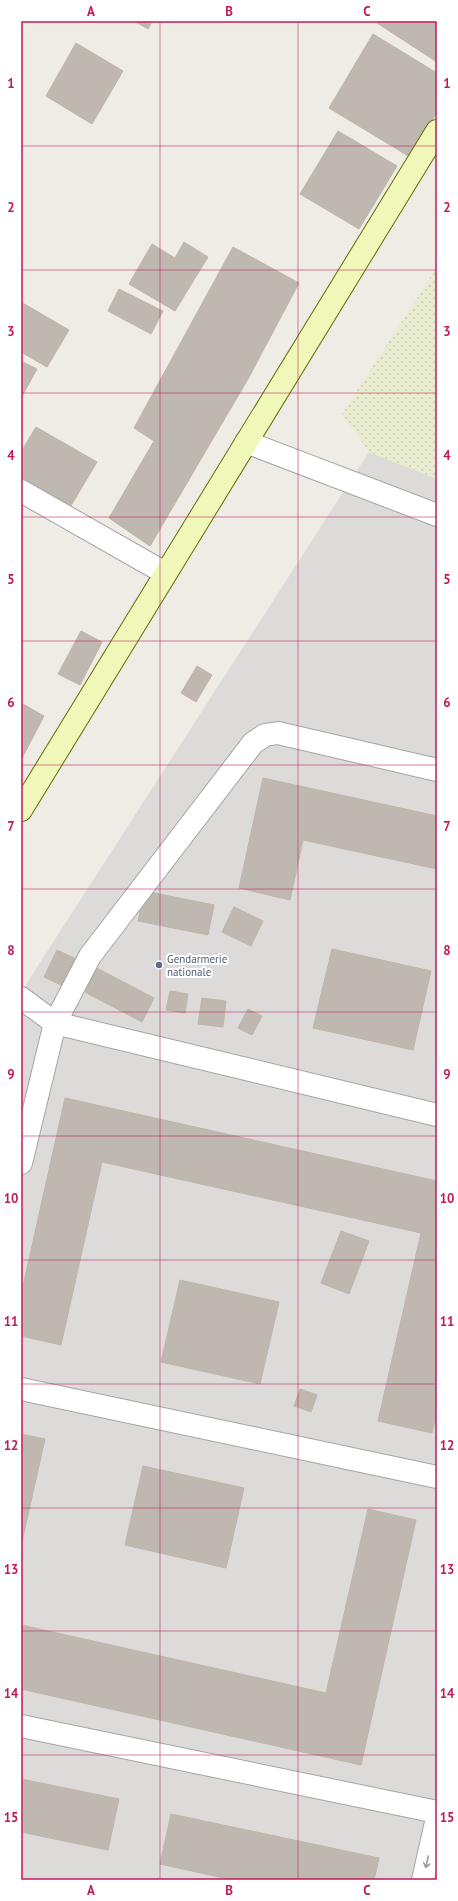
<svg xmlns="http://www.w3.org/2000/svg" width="458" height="1901" font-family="'PT Sans',sans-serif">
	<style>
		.residential { fill: #dcdbda }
		.farmland { fill: url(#farmland-dots) }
		.building { fill: #bfb8b0; stroke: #c0b4a6 }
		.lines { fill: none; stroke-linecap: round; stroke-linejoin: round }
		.street-casing { stroke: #a5a5a5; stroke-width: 24 }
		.secondary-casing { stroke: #5d7207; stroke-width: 24 }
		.street { stroke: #fff; stroke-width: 22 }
		.secondary { stroke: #eff8b8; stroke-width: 22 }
		.oneway { stroke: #9a9a9a }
		.grid { fill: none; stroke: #c2185b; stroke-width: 1; stroke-opacity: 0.55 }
		.service-dot { fill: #5c6f8a; stroke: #fff; stroke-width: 1.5 }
		.labels { text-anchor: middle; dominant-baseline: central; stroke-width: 4; stroke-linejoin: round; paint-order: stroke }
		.service-label { font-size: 11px; fill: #4e5e75; stroke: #fff; text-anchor: start }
		.neatline { fill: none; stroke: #c2185b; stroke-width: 1.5 }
		.grid-label { font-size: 13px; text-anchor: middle; font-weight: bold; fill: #c2185b }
	</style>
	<defs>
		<pattern id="farmland-dots" width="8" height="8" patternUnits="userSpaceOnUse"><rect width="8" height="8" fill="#e8edcf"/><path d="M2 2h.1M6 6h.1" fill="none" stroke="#c7cbb1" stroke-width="1.8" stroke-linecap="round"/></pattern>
	</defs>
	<rect width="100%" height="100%" fill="#eeece4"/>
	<path class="residential" d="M 369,452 L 437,479 L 437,1880 L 21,1880 L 21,992 Z"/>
	<path class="farmland" d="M 437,267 L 437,479 L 369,452 L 342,414 Z"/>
	<path class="building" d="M 134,21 L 152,21 L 148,29 Z
		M 378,21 L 437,21 L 437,62 L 377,23 Z
		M 373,34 L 437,73 L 437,112 L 410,157 L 329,108 Z
		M 76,43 L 123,71 L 92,124 L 46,96 Z
		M 338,131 L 397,166 L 359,229 L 300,194 Z
		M 184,242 L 208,257 L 175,311 L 129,284 L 152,244 L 175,258 Z
		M 233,247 L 299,283 L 248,379 L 150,546 L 109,518 L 154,441 L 134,428 Z
		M 119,289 L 163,311 L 151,334 L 108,311 Z
		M 21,302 L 69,330 L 47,367 L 21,352 Z
		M 21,361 L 37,369 L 21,398 Z
		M 36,427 L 97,462 L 69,509 L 21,481 L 21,452 Z
		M 81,631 L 102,642 L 80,685 L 58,674 Z
		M 197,666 L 212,675 L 196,702 L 181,693 Z
		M 21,703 L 44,716 L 21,760 Z
		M 263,778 L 437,816 L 437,869 L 303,840 L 290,900 L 239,888 Z
		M 144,891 L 214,905 L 208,935 L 138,921 Z
		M 234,907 L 263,921 L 251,946 L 222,932 Z
		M 332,949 L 431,971 L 413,1050 L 313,1028 Z
		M 57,950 L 76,959 L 63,986 L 44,977 Z
		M 91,965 L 154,998 L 142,1022 L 79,989 Z
		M 170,991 L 188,994 L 185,1013 L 166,1010 Z
		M 202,998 L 226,1001 L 223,1027 L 198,1024 Z
		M 248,1009 L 262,1016 L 252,1035 L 238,1028 Z
		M 65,1098 L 437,1181 L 437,1412 L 432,1433 L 378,1421 L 421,1233 L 102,1162 L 61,1345 L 21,1336 L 21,1295 Z
		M 341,1231 L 369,1241 L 349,1294 L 321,1283 Z
		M 180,1280 L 279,1302 L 260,1384 L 161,1362 Z
		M 300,1389 L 317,1395 L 311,1412 L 294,1406 Z
		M 21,1434 L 45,1439 L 21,1546 Z
		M 143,1466 L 244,1488 L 226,1568 L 125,1545 Z
		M 368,1509 L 416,1520 L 361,1765 L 21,1689 L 21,1625 L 326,1693 Z
		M 21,1779 L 119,1799 L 108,1850 L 21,1832 Z
		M 171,1814 L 379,1858 L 374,1880 L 233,1880 L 160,1864 Z"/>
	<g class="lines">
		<g class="street-casing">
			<path id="street" d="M 246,442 L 437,515
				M 21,491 L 165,573
				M 21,998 L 55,1023 L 437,1115
				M 21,1163 L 55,1023 L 90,956 L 253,743 L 265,735 L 278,733 L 437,770
				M 21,1389 L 437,1477
				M 21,1726 L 437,1812
				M 423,1880 L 437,1818"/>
		</g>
		<g class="secondary-casing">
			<path id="secondary" d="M 21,810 L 437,131"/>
		</g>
		<use href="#street" class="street"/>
		<use href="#secondary" class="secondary"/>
	</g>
	<defs><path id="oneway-shaft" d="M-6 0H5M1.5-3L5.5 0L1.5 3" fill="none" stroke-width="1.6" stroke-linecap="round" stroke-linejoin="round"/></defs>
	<use class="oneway" href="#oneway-shaft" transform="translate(427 1862) rotate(103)"/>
	<path class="grid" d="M 160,21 L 160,1880M 298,21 L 298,1880M 21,146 L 437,146M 21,270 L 437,270M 21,393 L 437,393M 21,517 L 437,517M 21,641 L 437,641M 21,765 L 437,765M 21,889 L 437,889M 21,1012 L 437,1012M 21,1136 L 437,1136M 21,1260 L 437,1260M 21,1384 L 437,1384M 21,1508 L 437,1508M 21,1631 L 437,1631M 21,1755 L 437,1755"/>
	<circle class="service-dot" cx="159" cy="965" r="4"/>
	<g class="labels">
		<g class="service-label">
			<text x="167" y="959">Gendarmerie<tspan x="167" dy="13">nationale</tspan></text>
		</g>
	</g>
	<rect width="458" height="1901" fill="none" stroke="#ffffff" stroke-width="44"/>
	<rect x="22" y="22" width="414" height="1857" class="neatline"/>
	<g class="grid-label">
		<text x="91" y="16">A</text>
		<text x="229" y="16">B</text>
		<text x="367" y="16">C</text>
		<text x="11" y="88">1</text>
		<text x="447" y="88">1</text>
		<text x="11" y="212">2</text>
		<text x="447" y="212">2</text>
		<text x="11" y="336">3</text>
		<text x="447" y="336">3</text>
		<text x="11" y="460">4</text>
		<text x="447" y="460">4</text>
		<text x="11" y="584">5</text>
		<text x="447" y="584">5</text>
		<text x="11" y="707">6</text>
		<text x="447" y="707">6</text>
		<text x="11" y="831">7</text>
		<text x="447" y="831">7</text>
		<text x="11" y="955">8</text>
		<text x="447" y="955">8</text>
		<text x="11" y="1079">9</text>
		<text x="447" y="1079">9</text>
		<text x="11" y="1203">10</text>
		<text x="447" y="1203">10</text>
		<text x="11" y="1326">11</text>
		<text x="447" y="1326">11</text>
		<text x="11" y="1450">12</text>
		<text x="447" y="1450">12</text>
		<text x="11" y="1574">13</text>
		<text x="447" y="1574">13</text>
		<text x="11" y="1698">14</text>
		<text x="447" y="1698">14</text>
		<text x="11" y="1822">15</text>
		<text x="447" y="1822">15</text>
		<text x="91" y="1895">A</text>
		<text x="229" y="1895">B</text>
		<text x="367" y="1895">C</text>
	</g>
</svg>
